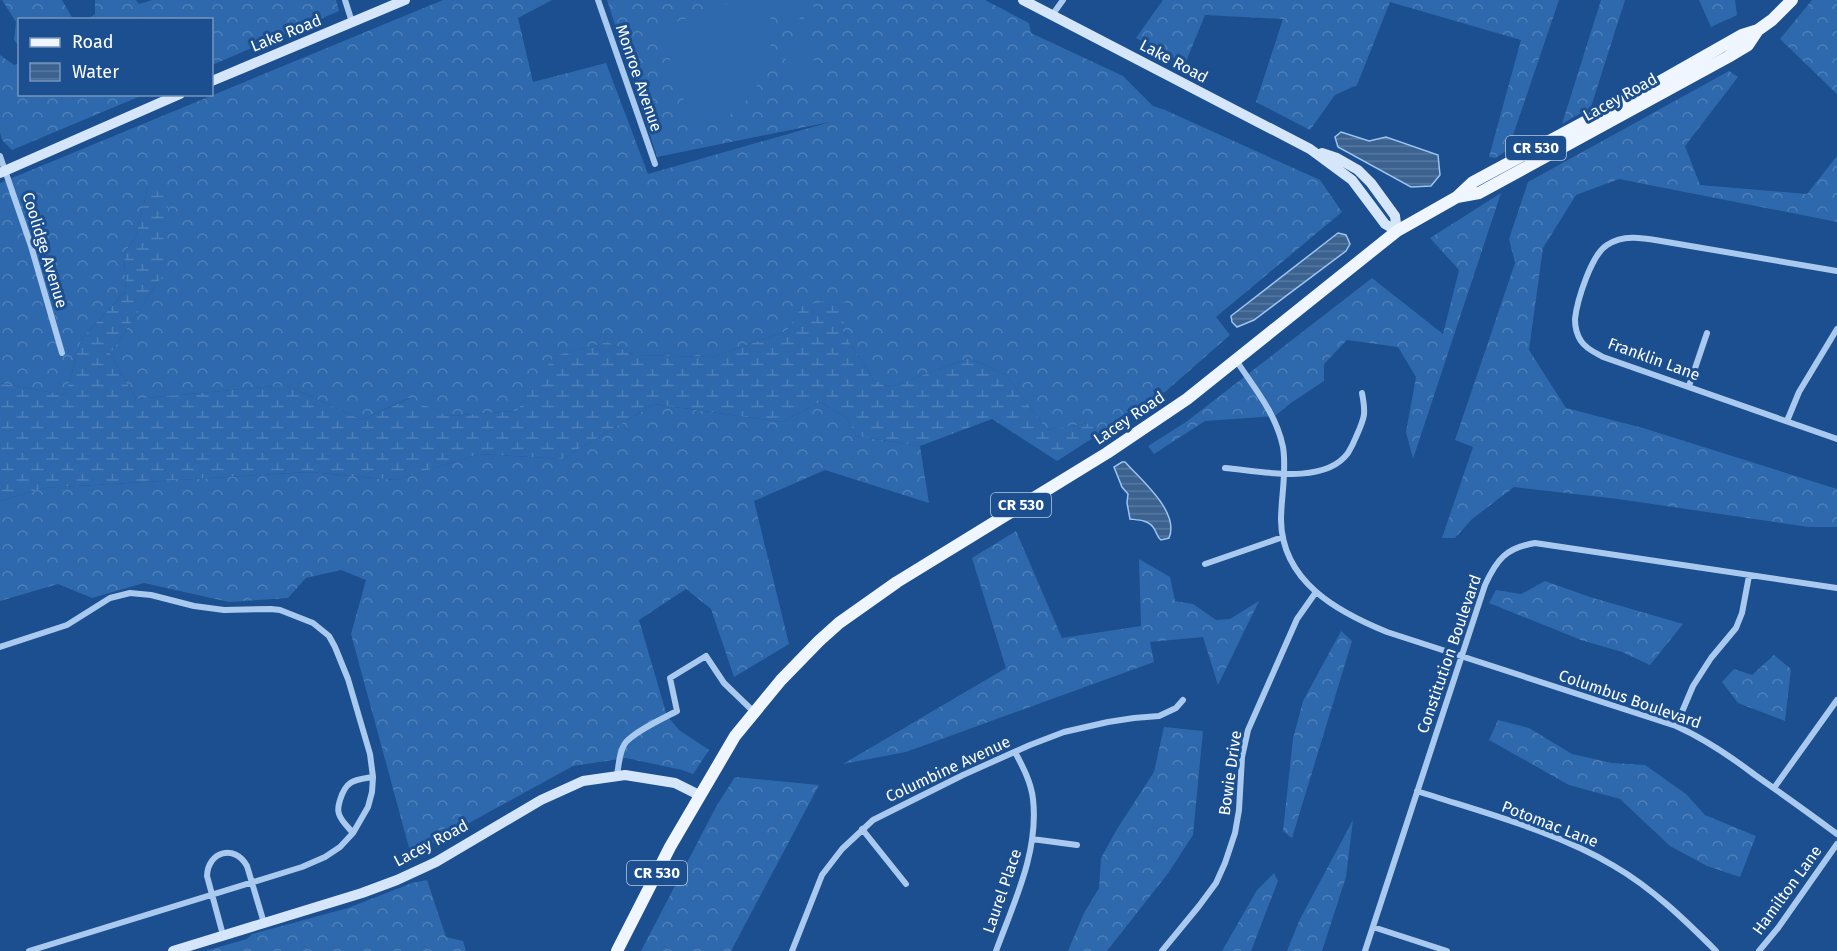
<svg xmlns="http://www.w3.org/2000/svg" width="1837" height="951" font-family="'Fira Sans',sans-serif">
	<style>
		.forest { fill: url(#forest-crowns) }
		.wetland { fill: url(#wetland-marsh) }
		.garden { fill: #2e69ad }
		.water { fill: url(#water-rules); stroke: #9cc4f0; stroke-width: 1.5 }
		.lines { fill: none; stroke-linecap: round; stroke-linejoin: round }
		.street { stroke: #a9c9ee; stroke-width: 6 }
		.secondary { stroke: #d6e6fa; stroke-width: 10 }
		.primary { stroke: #f0f6ff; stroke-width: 12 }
		.labels { text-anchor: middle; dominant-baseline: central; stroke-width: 6; stroke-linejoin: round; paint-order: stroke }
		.shield { fill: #1b4f8f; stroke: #bbcadd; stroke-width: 1.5 }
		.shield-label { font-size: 15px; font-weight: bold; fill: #fff }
		.street-label { font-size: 16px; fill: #fff; stroke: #1b4f8f }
	</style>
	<defs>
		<pattern id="forest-crowns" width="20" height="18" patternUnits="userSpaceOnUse" patternTransform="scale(1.5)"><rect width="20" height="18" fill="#2e69ad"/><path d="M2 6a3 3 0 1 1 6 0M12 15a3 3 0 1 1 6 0" fill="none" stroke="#4d80b9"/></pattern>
		<pattern id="wetland-marsh" width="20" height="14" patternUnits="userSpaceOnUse" patternTransform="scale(1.5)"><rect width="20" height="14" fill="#2e69ad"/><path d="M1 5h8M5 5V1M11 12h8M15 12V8" fill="none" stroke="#4d80b9"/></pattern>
		<pattern id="water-rules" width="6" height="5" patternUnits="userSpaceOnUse" patternTransform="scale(1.5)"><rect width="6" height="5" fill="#3c6290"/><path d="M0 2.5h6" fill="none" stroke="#597aa1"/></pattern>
	</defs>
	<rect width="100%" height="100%" fill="#1b4f8f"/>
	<path class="forest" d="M 2,0 L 62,0 L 73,19 L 20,20 L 19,46 L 14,40 L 16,22 Z
		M 95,0 L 136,0 L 139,4 L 152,0 L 336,0 L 339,11 L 212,65 L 212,20 L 88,19 L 95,14 Z
		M 443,0 L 552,0 L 518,18 L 533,82 L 606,63 L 648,174 L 830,122 L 657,157 L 607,0 L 985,0 L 1029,23 L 1031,33 L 1123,76 L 1153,106 L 1165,110 L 1320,180 L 1342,212 L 1216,317 L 1230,335 L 1165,392 L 1099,434 L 1090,423 L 1047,430 L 1006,375 L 969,358 L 891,387 L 874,381 L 842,330 L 802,306 L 787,331 L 712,357 L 634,355 L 608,342 L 555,356 L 517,411 L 448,416 L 409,398 L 362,420 L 286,385 L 136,399 L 110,354 L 162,276 L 148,187 L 135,239 L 124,253 L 126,291 L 82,338 L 65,395 L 0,383 L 0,183 Z
		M 1163,0 L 1559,0 L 1508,150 L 1495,158 L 1489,157 L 1521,40 L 1390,2 L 1357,85 L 1335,95 L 1310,130 L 1256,102 L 1283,19 L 1205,15 L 1185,64 L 1136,38 Z
		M 1601,0 L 1625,0 L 1591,107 L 1562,124 Z
		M 1699,0 L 1735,0 L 1737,15 L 1711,27 Z
		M 1812,0 L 1837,0 L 1837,94 L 1780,39 Z
		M 0,55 L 14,65 L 19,63 L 20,94 L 143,95 L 12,150 L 2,140 L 0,133 Z
		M 1729,71 L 1738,77 L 1685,146 L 1700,185 L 1807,194 L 1837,156 L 1837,222 L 1619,179 L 1576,195 L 1543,248 L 1529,350 L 1566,408 L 1643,428 L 1837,489 L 1837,527 L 1809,527 L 1618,499 L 1514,487 L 1472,519 L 1455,538 L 1442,538 L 1473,447 L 1455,440 L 1515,263 L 1509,239 L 1528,182 Z
		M 1501,193 L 1413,459 L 1406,432 L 1416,377 L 1398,347 L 1347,340 L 1324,364 L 1324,381 L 1291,403 L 1275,416 L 1205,421 L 1154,454 L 1148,446 L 1186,422 L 1372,278 L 1443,334 L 1459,270 L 1430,238 Z
		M 820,402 L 847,418 L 856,436 L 920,446 L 929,503 L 825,470 L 754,501 L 789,644 L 734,677 L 711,609 L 686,589 L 639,620 L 667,716 L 679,730 L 709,750 L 693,774 L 682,770 L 626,758 L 573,766 L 411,855 L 351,634 L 366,580 L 341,570 L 306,578 L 288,598 L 229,602 L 144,583 L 92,598 L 58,584 L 0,601 L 0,501 L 44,488 L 309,472 L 396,480 L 479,454 L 562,459 L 654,404 L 782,422 Z
		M 1016,531 L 1062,638 L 1141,626 L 1139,559 L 1170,577 L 1175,601 L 1193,604 L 1216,620 L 1230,619 L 1259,601 L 1218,685 L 1203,637 L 1150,642 L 1154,662 L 906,752 L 843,764 L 1006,668 L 972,558 Z
		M 1545,581 L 1590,597 L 1683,624 L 1650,665 L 1622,652 L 1581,640 L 1489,603 L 1496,590 L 1521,594 Z
		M 1341,631 L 1352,641 L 1292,838 L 1283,831 L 1293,739 L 1303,701 Z
		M 1774,655 L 1791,669 L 1785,721 L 1738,703 L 1722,682 L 1734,669 L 1752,675 Z
		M 1498,720 L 1529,728 L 1572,754 L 1612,763 L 1645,765 L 1686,794 L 1705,815 L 1756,836 L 1740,877 L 1707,866 L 1670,846 L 1620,799 L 1569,785 L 1489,740 Z
		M 1164,727 L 1203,731 L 1193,835 L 1169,872 L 1107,951 L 1068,951 L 1084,913 L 1099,888 L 1101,858 L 1117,829 L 1154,772 Z
		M 735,777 L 819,785 L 731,951 L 641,951 L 717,805 Z
		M 1353,820 L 1346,877 L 1322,951 L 1287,951 L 1300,919 Z
		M 1274,873 L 1278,881 L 1251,951 L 1222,951 L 1257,890 Z
		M 427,880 L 446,937 L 463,941 L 466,951 L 205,951 L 247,939 L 252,934 L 348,908 L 412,883 Z"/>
	<path class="wetland" d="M 148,187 L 169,197 L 162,276 L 110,354 L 136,399 L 286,385 L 362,420 L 410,398 L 448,416 L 517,411 L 554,356 L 608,342 L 634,355 L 712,357 L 787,331 L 802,306 L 830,300 L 848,303 L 842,330 L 874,381 L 891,387 L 969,358 L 1006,375 L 1047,430 L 1090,423 L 1099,434 L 1057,461 L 992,419 L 920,446 L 856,436 L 847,418 L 820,402 L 782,422 L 654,404 L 562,459 L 479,454 L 396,480 L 309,472 L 44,488 L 0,501 L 0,383 L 65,395 L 82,338 L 126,291 L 124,253 L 135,239 Z"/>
	<path class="garden" d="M 738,0 L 766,0 C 780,39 766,89 732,113 C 721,121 706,126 694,131 L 660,28 Z
		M 793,0 L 802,26 L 790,31 L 781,4 Z
		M 798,0 L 811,0 L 819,21 L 806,25 Z
		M 807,40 L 820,80 L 796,89 L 782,49 Z"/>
	<path class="water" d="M 1341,132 L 1369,141 L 1386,137 L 1438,155 L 1440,175 L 1431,186 L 1411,187 L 1338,147 L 1335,137 Z
		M 1338,233 L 1346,235 L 1350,244 L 1346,251 L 1254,320 L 1237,327 L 1232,322 L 1231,316 Z
		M 1122,462 L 1125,462 C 1141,480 1180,512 1169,538 L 1161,540 C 1156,536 1157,532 1153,527 C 1148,520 1138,520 1130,519 L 1127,503 L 1128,494 L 1122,487 L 1114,467 Z"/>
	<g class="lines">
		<path class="street" d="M 345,0 L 352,22
			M 598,0 L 655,164
			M 1053,14 L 1063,0
			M 0,156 L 31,246 L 62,353
			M 1837,271 L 1661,241 C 1643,238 1624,234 1607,245 C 1591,255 1577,301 1575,319 C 1575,326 1577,335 1581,341 C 1586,349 1596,353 1603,357 L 1837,439
			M 1236,360 C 1254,388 1276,413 1283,447 C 1287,471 1281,497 1281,520 C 1282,582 1338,612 1387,632 L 1676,726 C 1705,739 1730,756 1755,775 C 1782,794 1810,814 1837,834
			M 1689,386 L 1707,333
			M 1787,421 L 1799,392 L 1837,329
			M 1225,468 C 1259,471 1324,486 1348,453 C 1351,448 1354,442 1356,437 C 1365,417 1366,414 1362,393
			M 1205,564 L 1283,537
			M 0,647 L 67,625 L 110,598 L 130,593 L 151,595 L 194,606 L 224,610 L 271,609 L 280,610 L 313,623 L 329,636 L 335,647 L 348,679 L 370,754 L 373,777 L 372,792 L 368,807 L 353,833 L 340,847 L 325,857 L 302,867 L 29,951
			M 1676,726 L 1693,686 L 1711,658 L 1736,628 L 1742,613 L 1749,576
			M 617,775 C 619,765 619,751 626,742 C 637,730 662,719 677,711 L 670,678 L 706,656 L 724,683 L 754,712
			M 1774,788 L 1837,700
			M 1417,791 C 1481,812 1556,831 1614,866 C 1652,888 1685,920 1716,951
			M 862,829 L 906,884
			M 353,833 C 349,828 341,821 339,814 C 337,809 339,804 340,800 C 346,780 354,780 373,777
			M 1032,839 L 1077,845
			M 1373,927 L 1447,951
			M 223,935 L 207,876 C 208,851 235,844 247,866 L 264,923
			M 792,951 L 822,875 L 842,849 L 873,820 L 963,775 L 1030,745 L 1064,732 L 1108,722 L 1134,718 L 1159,716 L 1176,708 L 1183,700
			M 996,951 C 1014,902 1039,852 1033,799 C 1031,782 1023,767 1015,752
			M 1162,951 L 1199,906 L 1216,883 L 1225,863 L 1235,833 L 1239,810 L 1242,757 L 1248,730 L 1297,619 L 1316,592
			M 1365,951 L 1485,585 C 1497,559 1506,548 1535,543 L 1837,588
			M 1759,951 L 1778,928 L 1837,844"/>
		<path class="secondary" d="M 1023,0 L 1310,149 L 1352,180 L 1385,224 L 1397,231
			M 212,81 L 405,0
			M 1322,153 L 1337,158 L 1358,170 L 1371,183 L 1395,216 L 1397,231
			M 0,173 L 180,94
			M 173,951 L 362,893 L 397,880 L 436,862 L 541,800 L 583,781 L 625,775 L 675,783 L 699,795"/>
		<path class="primary" d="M 1457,197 L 1479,193 L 1728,57 L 1748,45 L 1758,30
			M 617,951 L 670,847 L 735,736 L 781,680 L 819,641 L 839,623 L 897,582 L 1107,453 L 1187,399 L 1397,231 L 1457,197 L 1473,182 L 1659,82 L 1742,35 L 1758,30 L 1772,20 L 1792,0"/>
	</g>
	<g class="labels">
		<g class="shield">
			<rect x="1506" y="136" width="60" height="24" rx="4.5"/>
			<rect x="991" y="493" width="60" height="24" rx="4.5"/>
			<rect x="627" y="861" width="60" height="24" rx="4.5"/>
		</g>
		<g class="shield-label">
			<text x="1536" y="148">CR 530</text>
			<text x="1021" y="505">CR 530</text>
			<text x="657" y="873">CR 530</text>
		</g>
		<g class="street-label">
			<text transform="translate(286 33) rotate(-22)">Lake Road</text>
			<text transform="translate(1174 61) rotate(28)">Lake Road</text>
			<text transform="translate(639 78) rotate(71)">Monroe Avenue</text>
			<text transform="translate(1620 97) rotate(-29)">Lacey Road</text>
			<text transform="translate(45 250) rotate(73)">Coolidge Avenue</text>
			<text transform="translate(1654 359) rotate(20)">Franklin Lane</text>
			<text transform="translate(1129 418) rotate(-34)">Lacey Road</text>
			<text transform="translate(1449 654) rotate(-71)">Constitution Boulevard</text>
			<text transform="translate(1630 699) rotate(19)">Columbus Boulevard</text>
			<text transform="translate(948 769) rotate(-25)">Columbine Avenue</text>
			<text transform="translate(1230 773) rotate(-82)">Bowie Drive</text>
			<text transform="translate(1550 824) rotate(21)">Potomac Lane</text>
			<text transform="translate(431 843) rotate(-28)">Lacey Road</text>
			<text transform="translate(1787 890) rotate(-54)">Hamilton Lane</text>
			<text transform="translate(1002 891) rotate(-71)">Laurel Place</text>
		</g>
	</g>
	<rect x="18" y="18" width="195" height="78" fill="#1b4f8f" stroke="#7695bc" stroke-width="1.5"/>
	<rect x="30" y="38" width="30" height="9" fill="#f0f6ff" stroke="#7695bc" stroke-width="1.5"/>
	<text x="72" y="48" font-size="18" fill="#ffffff">Road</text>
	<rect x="30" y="63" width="30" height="18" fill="url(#water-rules)" stroke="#7695bc" stroke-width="1.5"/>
	<text x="72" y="78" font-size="18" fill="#ffffff">Water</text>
</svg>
